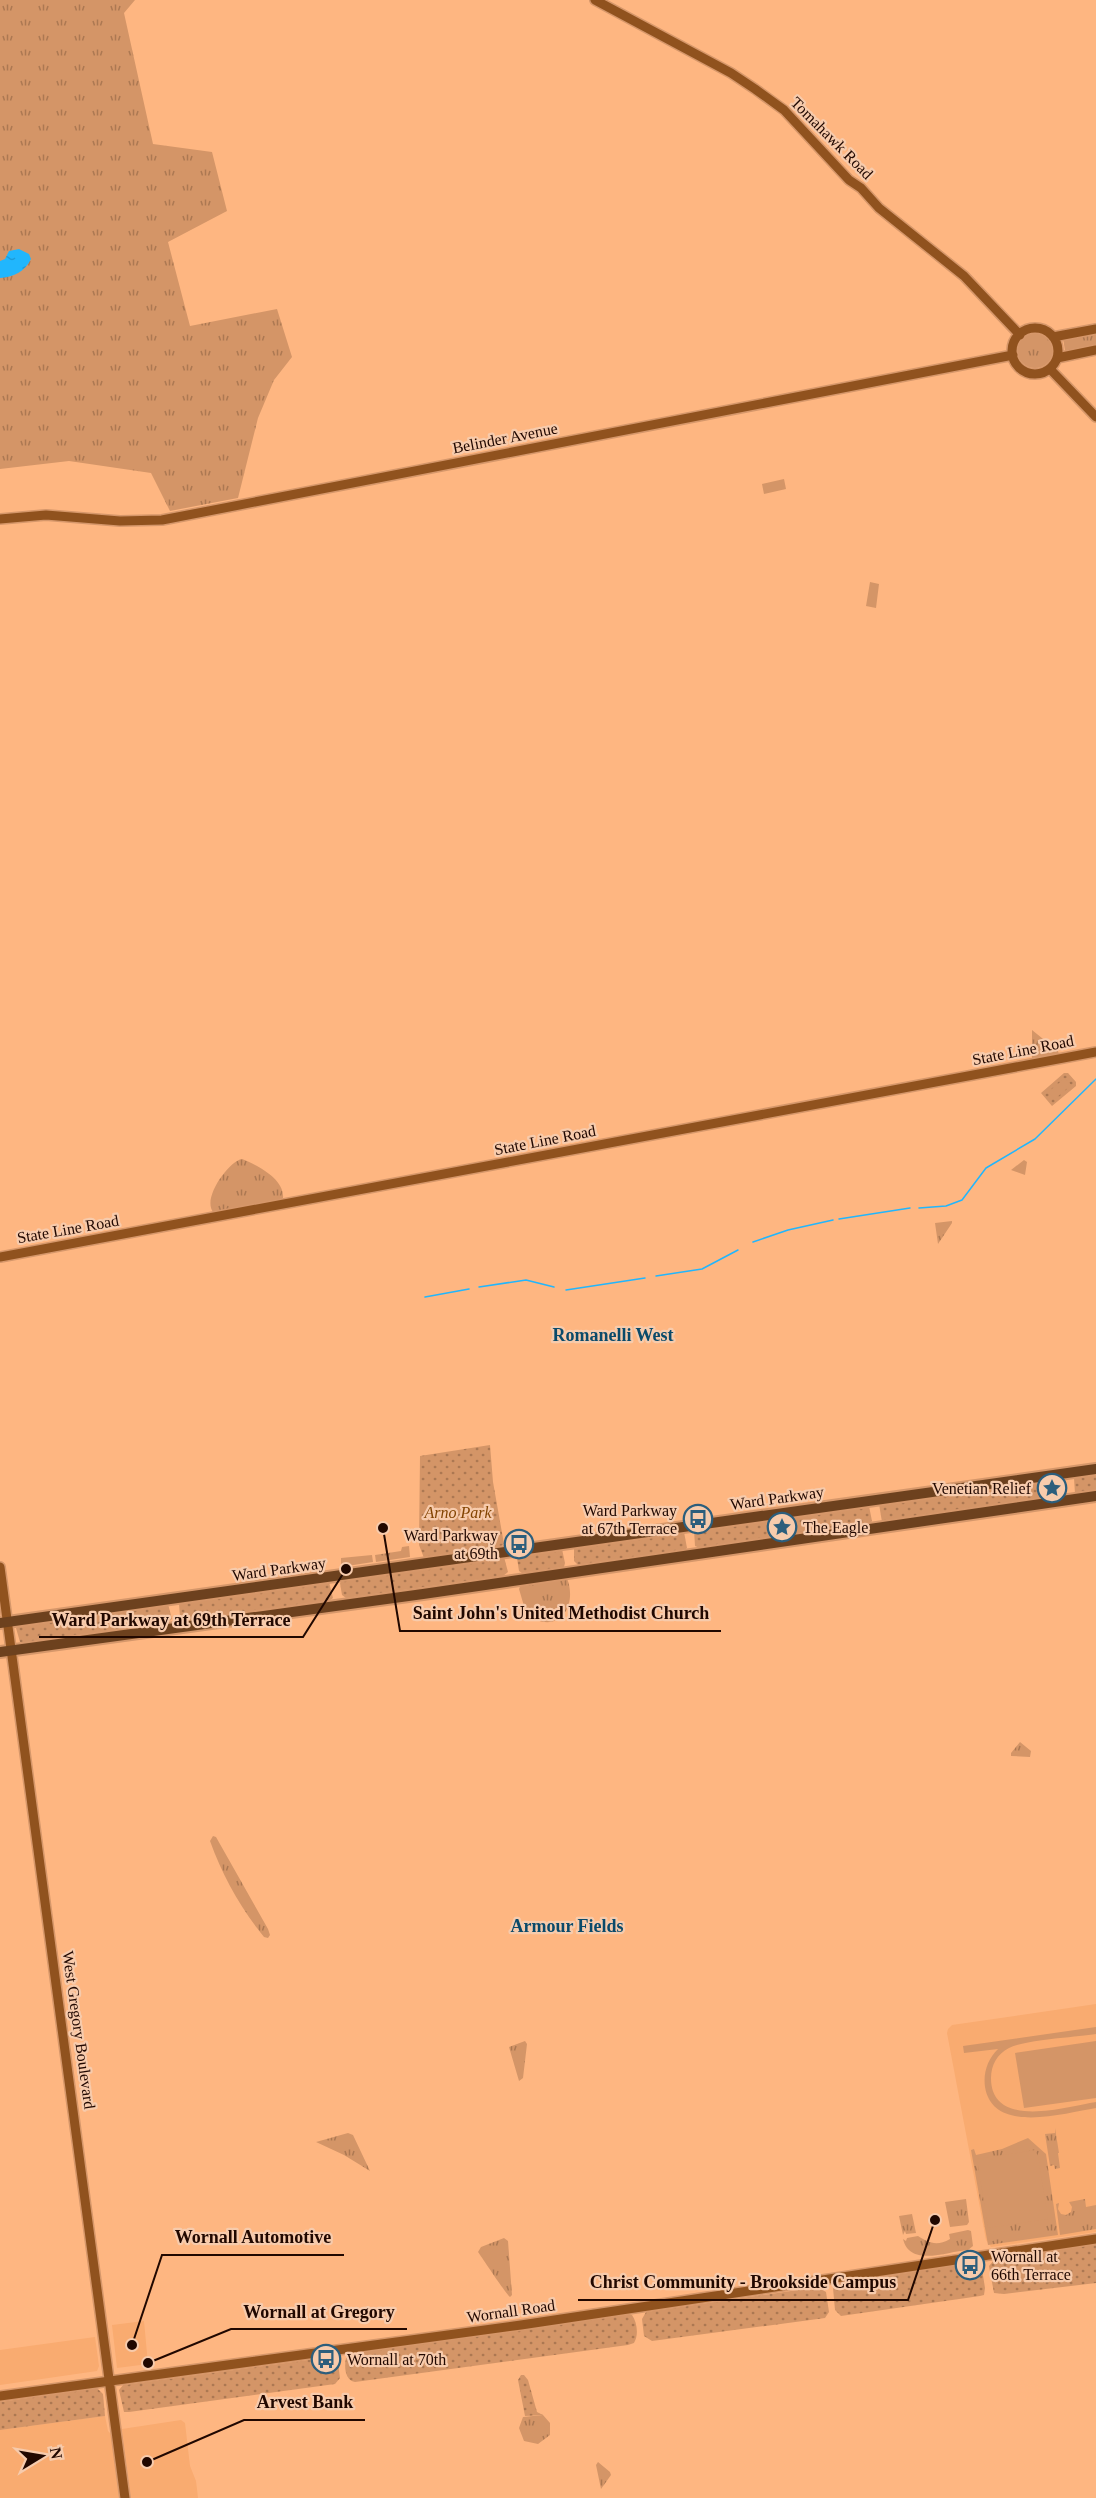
<svg xmlns="http://www.w3.org/2000/svg" width="1096" height="2498" font-family="Georgia,serif">
	<style>
		.built { fill: #f9ab70 }
		.grass { fill: url(#grass-tufts) }
		.park { fill: url(#park-dots) }
		.garden { fill: #d49567 }
		.water { fill: url(#water-ripples) }
		.lines { fill: none; stroke-linecap: round; stroke-linejoin: round }
		.stream { stroke: #21b6fd; stroke-width: 1.5 }
		.secondary-casing { stroke: #d6976a; stroke-width: 12 }
		.primary-casing { stroke: #d6976a; stroke-width: 14 }
		.secondary { stroke: #90521e; stroke-width: 9 }
		.primary { stroke: #6d411e; stroke-width: 10 }
		.labels { text-anchor: middle; dominant-baseline: central; stroke-width: 4.5; stroke-linejoin: round; paint-order: stroke }
		.street-label { font-size: 16px; fill: #210800; stroke: #f7cbac }
		.poi-label { font-size: 16px; fill: #210800; stroke: #f7cbac; text-anchor: end }
		.park-label { font-size: 16px; font-style: italic; fill: #824300; stroke: #f7cbac }
		.neighbourhood-label { font-size: 18px; font-weight: bold; fill: #0a4a6a; stroke: #f7cbac }
		.leader { fill: none; stroke: #210800; stroke-width: 2 }
		.callout-dot { fill: #210800; stroke: #f7cbac; stroke-width: 2 }
		.callout-label { font-size: 18px; text-anchor: middle; font-weight: bold; fill: #210800; stroke: #f7cbac; stroke-width: 4.5; stroke-linejoin: round; paint-order: stroke }
	</style>
	<defs>
		<pattern id="grass-tufts" width="24" height="20" patternUnits="userSpaceOnUse" patternTransform="scale(1.5)"><rect width="24" height="20" fill="#d49567"/><path d="M3 7l-1-3M5 7V3M7 7l1-3M15 17l-1-3M17 17v-4M19 17l1-3" fill="none" stroke="#ac7852"/></pattern>
		<pattern id="park-dots" width="8" height="8" patternUnits="userSpaceOnUse" patternTransform="scale(1.5)"><rect width="8" height="8" fill="#d49567"/><path d="M2 2h.1M6 6h.1" fill="none" stroke="#ac7852" stroke-width="1.8" stroke-linecap="round"/></pattern>
		<pattern id="water-ripples" width="26" height="14" patternUnits="userSpaceOnUse" patternTransform="scale(1.5)"><rect width="26" height="14" fill="#21b6fd"/><path d="M2 4q2-2 4 0t4 0M15 11q2-2 4 0t4 0" fill="none" stroke="#1e9bd7"/></pattern>
	</defs>
	<rect width="100%" height="100%" fill="#feb681"/>
	<path class="built" d="M 1096,2004 L 1096,2232 L 991,2247 L 986,2240 L 947,2033 L 948,2029 L 952,2025 Z
		M 144,2321 L 148,2364 L 117,2368 L 112,2325 Z
		M 95,2337 L 99,2366 L 97,2371 L 0,2385 L 0,2350 Z
		M 105,2416 L 108,2431 L 111,2434 L 119,2498 L 0,2498 L 0,2430 Z
		M 181,2420 L 185,2423 L 190,2466 L 196,2481 L 198,2498 L 131,2498 L 122,2429 Z"/>
	<path class="grass" d="M 0,0 L 135,0 L 124,13 L 153,144 L 212,152 L 227,211 L 168,242 L 190,326 L 277,309 L 292,357 L 274,380 L 258,418 L 238,498 L 170,511 L 151,473 L 69,461 L 0,469 Z
		M 1096,331 L 1096,346 L 1065,351 L 1063,338 Z
		M1017 350a18 18 0 1 1 36 0a18 18 0 1 1-36 0Z
		M 1032,1030 L 1058,1051 L 1059,1054 L 1032,1058 Z
		M 242,1159 C 257,1165 285,1179 283,1198 L 280,1201 L 213,1212 C 202,1198 229,1161 242,1159 Z
		M 1024,1160 L 1027,1162 L 1025,1175 L 1011,1170 Z
		M 952,1221 L 952,1223 L 938,1244 L 935,1223 Z
		M 409,1546 L 410,1557 L 376,1562 L 375,1555 L 401,1551 L 402,1547 Z
		M 372,1555 L 373,1562 L 341,1567 L 341,1558 Z
		M 567,1578 C 579,1610 554,1637 526,1613 L 519,1589 L 521,1584 Z
		M 1020,1742 L 1031,1751 L 1030,1757 L 1011,1756 L 1011,1753 Z
		M 213,1836 L 216,1837 L 268,1929 L 270,1935 L 268,1938 L 264,1937 C 240,1907 223,1877 210,1841 Z
		M 525,2041 L 527,2044 L 523,2078 L 519,2081 L 509,2047 Z
		M 1055,2128 L 1059,2153 L 1058,2153 L 1060,2168 L 1055,2169 L 1054,2165 L 1050,2166 L 1045,2134 L 1055,2133 Z
		M 348,2133 L 353,2135 L 370,2171 L 344,2155 L 316,2142 Z
		M 1028,2138 L 1046,2154 L 1058,2235 L 988,2245 L 971,2150 L 974,2149 L 976,2155 L 1002,2149 Z
		M 966,2199 L 969,2222 L 967,2225 L 950,2227 L 945,2202 Z
		M 1085,2199 L 1086,2207 L 1096,2205 L 1096,2229 L 1060,2235 L 1056,2204 L 1059,2203 L 1058,2209 L 1061,2214 L 1066,2215 L 1071,2212 L 1072,2207 L 1069,2202 Z
		M 912,2214 L 916,2233 L 906,2234 L 905,2231 L 903,2235 L 899,2216 Z
		M 968,2230 L 971,2231 L 973,2246 L 968,2250 C 948,2251 910,2268 903,2239 L 906,2241 L 907,2238 L 918,2236 C 928,2242 936,2247 950,2239 L 949,2234 Z
		M 504,2238 L 508,2241 L 512,2295 L 510,2297 C 506,2294 483,2259 478,2252 L 481,2247 Z
		M 543,2415 L 550,2423 L 550,2435 L 538,2444 L 524,2441 L 519,2428 L 523,2417 Z
		M 598,2462 L 610,2472 L 611,2475 L 601,2489 L 596,2465 Z"/>
	<path class="park" d="M 1064,1073 L 1068,1073 L 1076,1082 L 1076,1086 L 1052,1106 L 1041,1093 Z
		M 490,1445 L 493,1482 L 504,1544 L 499,1548 L 424,1558 L 419,1545 L 420,1456 Z
		M 1096,1474 L 1096,1491 L 1075,1494 L 1074,1478 Z
		M 1063,1479 L 1065,1495 L 882,1522 L 879,1504 Z
		M 869,1506 L 872,1521 L 869,1524 L 700,1548 L 695,1546 L 694,1530 Z
		M 684,1532 L 687,1548 L 685,1550 L 578,1565 L 574,1561 L 574,1547 Z
		M 562,1549 L 565,1563 L 564,1567 L 522,1573 L 519,1571 L 517,1558 L 521,1554 Z
		M 504,1557 L 508,1572 L 503,1576 L 346,1598 L 342,1595 L 340,1583 L 343,1579 Z
		M 329,1582 L 333,1598 L 329,1601 L 184,1621 L 180,1617 L 179,1604 L 183,1602 Z
		M 168,1604 L 172,1619 L 166,1624 L 27,1643 L 20,1642 L 16,1628 L 18,1626 Z
		M 1096,2244 L 1096,2283 L 1004,2294 L 994,2293 L 989,2266 L 994,2260 Z
		M 975,2262 L 982,2269 L 985,2288 L 984,2295 L 980,2296 L 841,2316 L 835,2310 L 833,2288 L 838,2284 Z
		M 818,2287 L 826,2292 L 829,2312 L 825,2318 L 652,2341 L 644,2336 L 642,2319 L 646,2312 Z
		M 628,2314 L 632,2315 C 637,2322 639,2335 634,2343 L 628,2345 L 355,2382 C 345,2380 344,2367 346,2358 L 355,2353 Z
		M 330,2357 L 338,2363 L 340,2378 L 335,2384 L 129,2412 L 124,2412 L 119,2390 L 123,2385 Z
		M 521,2375 L 524,2375 L 528,2380 L 537,2412 L 543,2415 L 525,2416 L 518,2380 Z
		M 97,2388 L 103,2394 L 105,2416 L 0,2430 L 0,2402 Z"/>
	<path class="garden" d="M 784,479 L 786,489 L 764,494 L 762,484 Z
		M 870,582 L 879,584 L 876,608 L 866,606 Z
		M 1065,1078 L 1071,1085 L 1055,1099 L 1048,1092 Z
		M 1096,2027 L 1096,2034 C 1077,2037 1023,2040 1009,2048 C 997,2054 991,2065 991,2078 C 991,2130 1066,2107 1096,2102 L 1096,2108 C 1064,2113 993,2135 985,2087 C 983,2072 988,2059 998,2049 L 964,2053 L 963,2046 Z
		M 1096,2041 L 1096,2098 L 1024,2108 L 1015,2053 Z
		M 1035,2150 L 1038,2156 L 1048,2219 L 988,2228 L 977,2159 Z"/>
	<path class="water" d="M 19,249 L 29,254 L 31,259 C 25,272 13,277 0,278 L 0,261 L 5,259 L 9,251 Z"/>
	<g class="lines">
		<path class="stream" d="M 919,1208 L 946,1206 L 962,1200 L 986,1168 L 1035,1139 L 1096,1079
			M 839,1219 L 910,1208
			M 753,1242 L 788,1230 L 833,1220
			M 656,1276 L 702,1269 L 738,1250
			M 479,1287 L 526,1280 L 554,1287
			M 566,1290 L 645,1278
			M 425,1297 L 469,1289"/>
		<g class="secondary-casing">
			<path id="secondary" d="M 595,0 L 731,73 L 755,89 L 784,110 L 849,180 L 861,188 L 879,208 L 964,276 L 1020,335
				M1012 351a23 23 0 1 1 46 0a23 23 0 1 1-46 0Z
				M 1053,337 L 1096,329
				M 1057,358 L 1096,350
				M 1050,369 L 1096,417
				M 0,519 L 46,515 L 120,521 L 162,520 L 1013,355
				M 0,1257 L 1096,1052
				M 0,1567 L 125,2498
				M 0,2396 L 521,2325 L 1096,2239"/>
		</g>
		<g class="primary-casing">
			<path id="primary" d="M 0,1623 L 1096,1469
				M 0,1652 L 423,1594 L 1096,1496"/>
		</g>
		<use href="#secondary" class="secondary"/>
		<use href="#primary" class="primary"/>
	</g>
	<defs>
		<g id="sight-ring" transform="scale(1.5)"><circle r="9.5" fill="#f7cbac" stroke="#2c5e7c" stroke-width="1.5"/><path d="M0-6L1.8-2.2L6-1.7L2.9 1.2L3.7 5.4L0 3.3L-3.7 5.4L-2.9 1.2L-6-1.7L-1.8-2.2Z" fill="#2c5e7c"/></g>
		<g id="bus-ring" transform="scale(1.5)"><circle r="9.5" fill="#f7cbac" stroke="#2c5e7c" stroke-width="1.5"/><path d="M-5-6H5V4H4V6H2V4H-2V6H-4V4H-5ZM-3.5-4V0h7V-4ZM-3.5 1.2v1.5H-2V1.2ZM2 1.2v1.5H3.5V1.2Z" fill="#2c5e7c"/></g>
	</defs>
	<g fill-rule="evenodd">
		<use href="#sight-ring" x="1052" y="1488"/>
		<use href="#bus-ring" x="698" y="1519"/>
		<use href="#sight-ring" x="782" y="1527"/>
		<use href="#bus-ring" x="519" y="1544"/>
		<use href="#bus-ring" x="970" y="2265"/>
		<use href="#bus-ring" x="326" y="2359"/>
	</g>
	<g class="labels">
		<g class="street-label">
			<text transform="translate(832 138) rotate(45)">Tomahawk Road</text>
			<text transform="translate(505 438) rotate(-11)">Belinder Avenue</text>
			<text transform="translate(1023 1050) rotate(-11)">State Line Road</text>
			<text transform="translate(545 1140) rotate(-11)">State Line Road</text>
			<text transform="translate(68 1229) rotate(-10)">State Line Road</text>
			<text transform="translate(777 1498) rotate(-8)">Ward Parkway</text>
			<text transform="translate(279 1569) rotate(-8)">Ward Parkway</text>
			<text transform="translate(79 2030) rotate(82)">West Gregory Boulevard</text>
			<text transform="translate(511 2311) rotate(-8)">Wornall Road</text>
		</g>
		<g class="poi-label">
			<text x="1031" y="1488">Venetian Relief</text>
			<text x="677" y="1510">Ward Parkway<tspan x="677" dy="18">at 67th Terrace</tspan></text>
			<text x="803" y="1527" text-anchor="start">The Eagle</text>
			<text x="498" y="1535">Ward Parkway<tspan x="498" dy="18">at 69th</tspan></text>
			<text x="991" y="2256" text-anchor="start">Wornall at<tspan x="991" dy="18">66th Terrace</tspan></text>
			<text x="347" y="2359" text-anchor="start">Wornall at 70th</text>
		</g>
		<g class="park-label">
			<text x="458" y="1512">Arno Park</text>
		</g>
		<g class="neighbourhood-label">
			<text x="613" y="1335">Romanelli West</text>
			<text x="567" y="1926">Armour Fields</text>
		</g>
	</g>
	<path class="leader" d="M383 1528L400 1631H721M346 1569L303 1637H39M132 2345L162 2255H344M935 2220L908 2300H578M148 2363L231 2329H407M147 2462L244 2420H365"/>
	<g class="callout-dot">
		<circle cx="383" cy="1528" r="6"/>
		<circle cx="346" cy="1569" r="6"/>
		<circle cx="132" cy="2345" r="6"/>
		<circle cx="935" cy="2220" r="6"/>
		<circle cx="148" cy="2363" r="6"/>
		<circle cx="147" cy="2462" r="6"/>
	</g>
	<g class="callout-label">
		<text x="561" y="1619">Saint John's United Methodist Church</text>
		<text x="171" y="1626">Ward Parkway at 69th Terrace</text>
		<text x="253" y="2243">Wornall Automotive</text>
		<text x="743" y="2288">Christ Community - Brookside Campus</text>
		<text x="319" y="2318">Wornall at Gregory</text>
		<text x="305" y="2408">Arvest Bank</text>
	</g>
	<g transform="translate(42 2456) rotate(79)" stroke="#f7cbac" stroke-width="4.5" paint-order="stroke">
	<path d="M0-4.5L10 22L0 15L-10 22Z" fill="#210800"/>
	<text y="-9" font-size="16" font-weight="bold" text-anchor="middle" fill="#210800">N</text>
	</g>
</svg>
